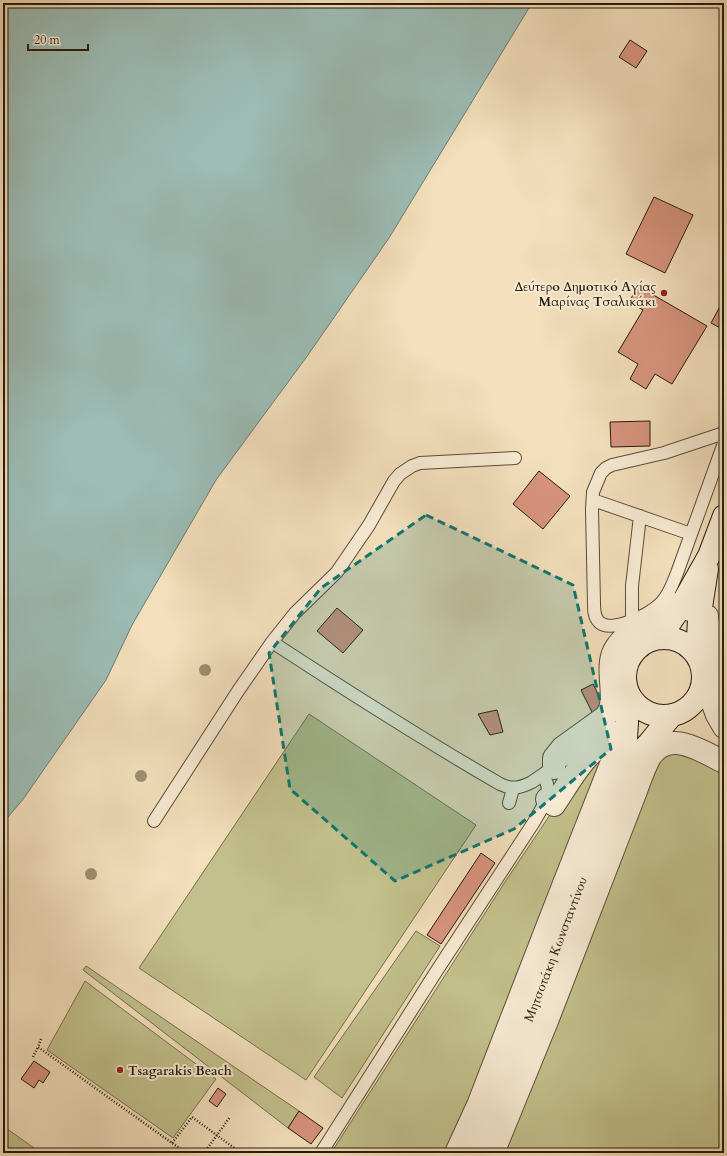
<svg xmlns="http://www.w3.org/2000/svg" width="727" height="1156" viewBox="0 0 727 1156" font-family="Cardo,serif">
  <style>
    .green { fill: #c2c08c; stroke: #746e4c }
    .water { fill: #9cbcb5; stroke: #6d7c71 }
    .building { fill: #d7947d; stroke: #261b0c }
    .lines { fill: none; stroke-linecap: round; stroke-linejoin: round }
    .lane-casing { stroke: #594c38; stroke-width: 14 }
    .street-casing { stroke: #594c38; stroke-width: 24 }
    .secondary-casing { stroke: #261b0c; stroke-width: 24 }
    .path { stroke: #261b0c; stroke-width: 2.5; stroke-dasharray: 1 2; stroke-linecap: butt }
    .lane { stroke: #f7ead3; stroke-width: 12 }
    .street { stroke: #f7ead3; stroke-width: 22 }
    .secondary { stroke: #f7ead3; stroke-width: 22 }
    .tree { fill: #9c8f70 }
    .marked { fill: #0f766e; fill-opacity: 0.2; stroke: #0f766e; stroke-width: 3; stroke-dasharray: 8 5; stroke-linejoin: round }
    .poi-dot { fill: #8f2418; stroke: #f7ead3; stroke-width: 1.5 }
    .labels { text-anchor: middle; stroke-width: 4; stroke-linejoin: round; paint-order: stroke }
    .poi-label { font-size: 13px; font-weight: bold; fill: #261b0c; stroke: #f7ead3; text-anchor: end }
    .street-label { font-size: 13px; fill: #261b0c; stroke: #f7ead3 }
  </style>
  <rect width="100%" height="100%" fill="#f3dfbc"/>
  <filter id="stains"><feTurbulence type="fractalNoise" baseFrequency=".005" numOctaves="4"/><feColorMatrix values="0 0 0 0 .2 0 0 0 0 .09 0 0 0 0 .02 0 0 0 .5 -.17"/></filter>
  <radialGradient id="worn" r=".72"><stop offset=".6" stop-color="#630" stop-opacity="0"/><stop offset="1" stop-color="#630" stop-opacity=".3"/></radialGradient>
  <!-- green -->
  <path class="green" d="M309,714L476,825L306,1080L139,968Z
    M607,745L452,1153H331L503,885L566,791Z
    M663,748L724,765V1153H497Z
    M416,931L440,946L342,1098L314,1077Z
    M86,966L299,1111L288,1128L83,970Z
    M85,981L216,1079L173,1138L47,1050Z
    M3,1126L41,1153H3Z"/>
  <!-- water -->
  <path class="water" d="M3,3H532L389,238L308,355L216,480L132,625L106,680L24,798L3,823Z"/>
  <!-- building -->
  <path class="building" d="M630,40L647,51L636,68L619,57Z
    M654,197L693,215L665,273L626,254Z
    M638,286L707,326L672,384L655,374L646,389L630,379L638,364L618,352L643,310L629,302Z
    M724,299V330L711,323Z
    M650,421V446L611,447L610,422Z
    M539,471L570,496L543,529L513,504Z
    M337,608L363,630L343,653L317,631Z
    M593,684L605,708L593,714L581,690Z
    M497,710L503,732L490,735L478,714Z
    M481,853L495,863L441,944L427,935Z
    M34,1061L50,1072L43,1083L39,1080L34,1088L21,1079Z
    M218,1088L226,1094L217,1107L209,1101Z
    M299,1111L323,1128L311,1144L288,1128Z"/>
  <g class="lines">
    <!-- lane casing -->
    <g class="lane-casing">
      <path id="lane" d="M724,433L664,453L612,465L606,468L601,473L593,492L592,509L594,604C594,610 594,617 599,622C612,634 650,614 661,603C669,595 673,583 677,573L724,443
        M593,500L691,534
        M632,620V586L640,516
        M272,642C347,691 422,739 500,784C512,790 520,788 532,782L600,735L627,723
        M509,803L513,789
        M154,821L238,691L272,642L295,613L337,572L369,525L394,481L400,474L412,466L420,463L515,458
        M321,1153L434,975L534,822C542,807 555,792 543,776"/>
    </g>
    <!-- street casing -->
    <g class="street-casing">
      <path id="street" d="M704,680L717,715L724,727
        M554,768V758L562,748L605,717C620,701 604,672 614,651C629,623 658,628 673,604L707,616L710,638L720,666L724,703
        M456,1153L478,1105L563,886L611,764L615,751L613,745L609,743C588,746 566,788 554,805L547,799
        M493,1153L547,1021L636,791C640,780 644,768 650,757C669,728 701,751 724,762"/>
    </g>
    <!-- secondary casing -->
    <g class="secondary-casing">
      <path id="secondary" d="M625 677a39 39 0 1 1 78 0a39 39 0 1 1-78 0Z
        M648,640L667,627L678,611L709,556L724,516
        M699,658L698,638L699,620L707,569
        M624,769L649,743L672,715
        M472,1153L521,1036L624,769L627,723L626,685"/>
    </g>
    <!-- path -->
    <path class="path" d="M41,1039L38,1047L186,1153
      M33,1057L38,1047
      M172,1143L192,1117L241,1153
      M204,1153L230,1117"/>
    <!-- lane -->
    <use href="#lane" class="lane"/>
    <!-- street -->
    <use href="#street" class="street"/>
    <!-- secondary -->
    <use href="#secondary" class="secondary"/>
  </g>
  <!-- trees -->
  <g class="tree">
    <circle cx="205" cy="670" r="6"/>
    <circle cx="141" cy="776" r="6"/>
    <circle cx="91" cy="874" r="6"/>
  </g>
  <!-- marked area -->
  <path class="marked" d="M426,515L573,585L611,749L514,829L395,881L290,789L269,653L321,588Z"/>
  <!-- markers -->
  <g class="poi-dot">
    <circle cx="664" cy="293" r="4"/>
    <circle cx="120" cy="1070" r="4"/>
  </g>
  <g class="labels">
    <!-- poi labels -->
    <g class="poi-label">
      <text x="656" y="291">Δεύτερο Δημοτικό Αγίας<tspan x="656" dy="15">Μαρίνας Τσαλικάκι</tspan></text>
      <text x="128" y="1075" text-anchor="start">Tsagarakis Beach</text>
    </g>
    <!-- street labels -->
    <g class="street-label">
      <text transform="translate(555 949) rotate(-69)" y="5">Μητσοτάκη Κωνσταντίνου</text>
    </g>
  </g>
  <!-- margin -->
  <rect width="727" height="1156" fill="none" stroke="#f3dfbc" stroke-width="16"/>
  <rect x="4" y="4" width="719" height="1148" fill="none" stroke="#261b0c" stroke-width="2"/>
  <rect x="8" y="8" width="711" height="1140" fill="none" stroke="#261b0c"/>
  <!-- scale -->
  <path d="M28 44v6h60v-6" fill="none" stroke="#261b0c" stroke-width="2"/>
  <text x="34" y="44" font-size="12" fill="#261b0c" stroke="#f7ead3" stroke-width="3" paint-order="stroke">20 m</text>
  <rect width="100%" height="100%" filter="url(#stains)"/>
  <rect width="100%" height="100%" fill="url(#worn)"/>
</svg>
